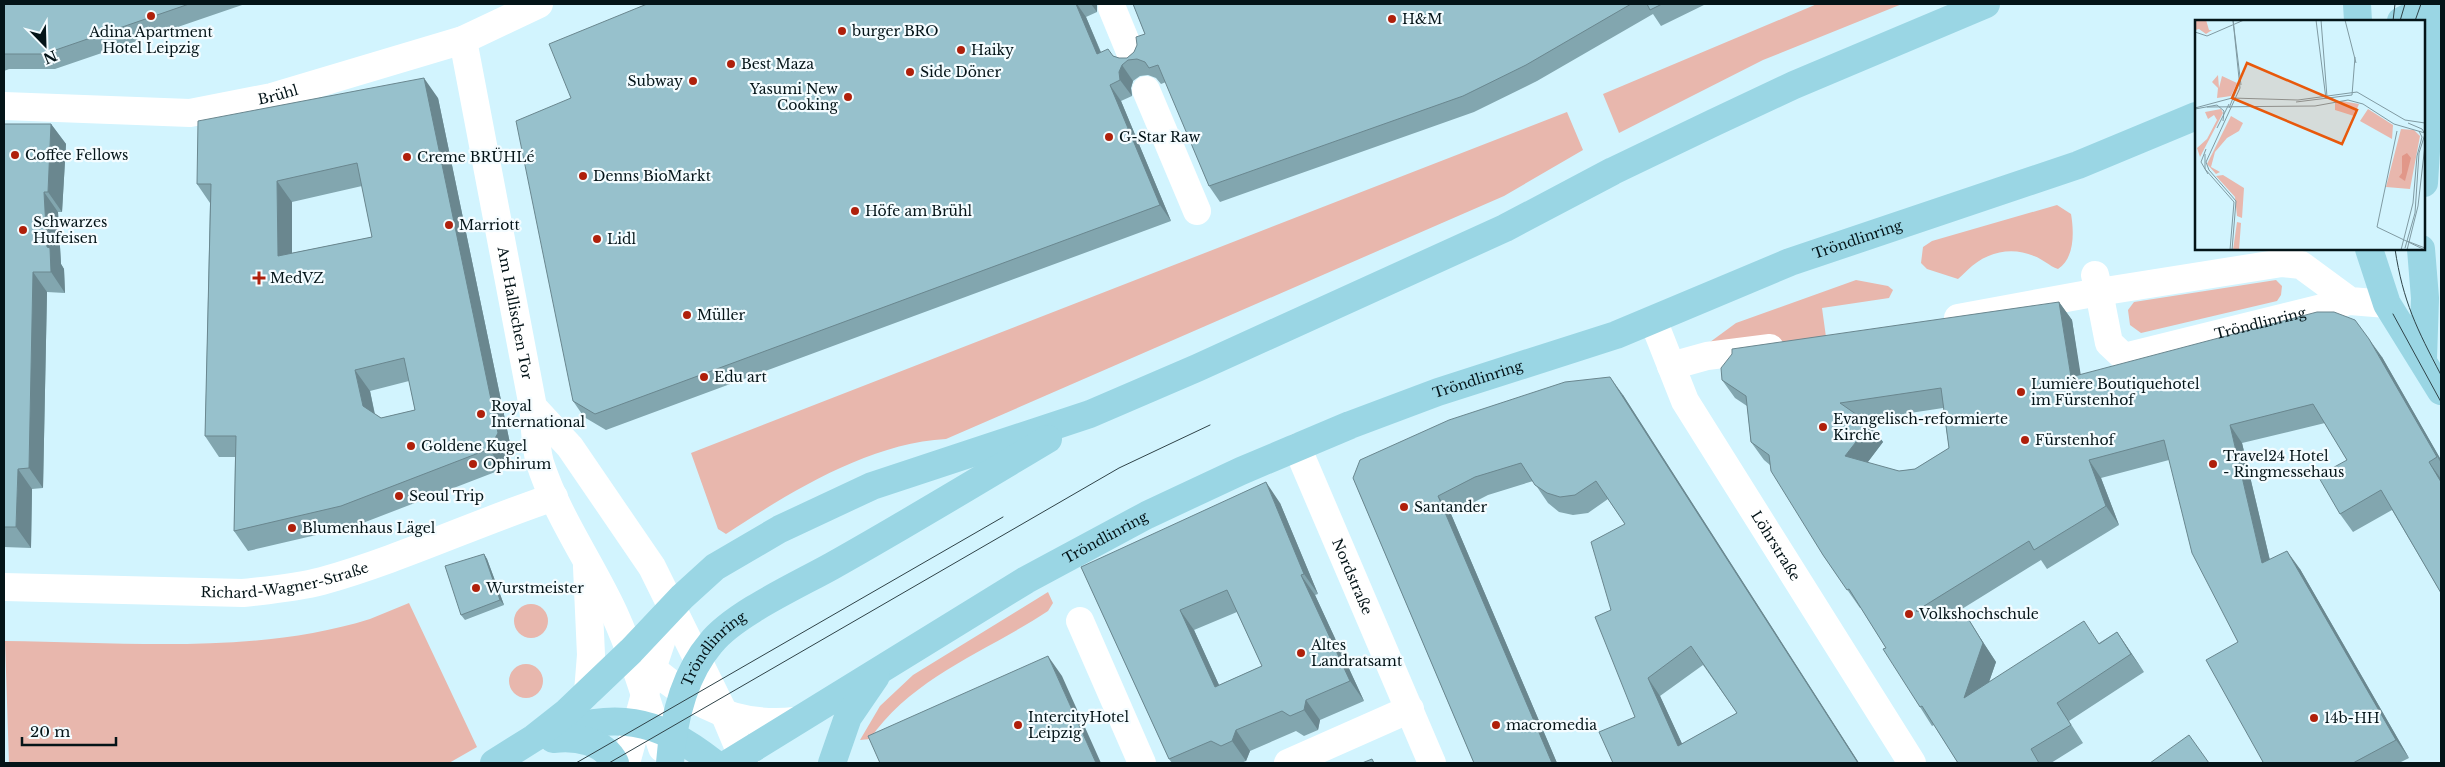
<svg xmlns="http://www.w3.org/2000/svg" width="2445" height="767" viewBox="0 0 2445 767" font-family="'Libre Baskerville',serif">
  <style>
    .green { fill: #e8b7ad }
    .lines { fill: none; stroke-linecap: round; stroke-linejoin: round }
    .minor { stroke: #fff; stroke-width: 28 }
    .major { stroke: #9ad6e4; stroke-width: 28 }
    .tram { stroke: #2f4348; stroke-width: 1 }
    .wall { fill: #82a6af; fill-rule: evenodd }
    .shaded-wall { fill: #6a878f }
    .building { fill: #97c1cc; stroke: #6a878f; fill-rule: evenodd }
    .poi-dot { fill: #af200b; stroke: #f4fcff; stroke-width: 2 }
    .labels { text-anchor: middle; stroke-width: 4.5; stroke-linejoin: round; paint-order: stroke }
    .poi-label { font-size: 14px; fill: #041418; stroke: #f4fcff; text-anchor: start }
    .street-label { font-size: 14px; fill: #041418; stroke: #f4fcff }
    .inset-road { fill: none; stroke: #809aa2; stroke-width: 1 }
    .view { fill: #e8590c; fill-opacity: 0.15; stroke: #e8590c; stroke-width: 2.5 }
    .inset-edge { fill: none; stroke: #041418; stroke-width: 2.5 }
  </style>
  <rect width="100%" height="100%" fill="#d2f4fe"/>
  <!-- green -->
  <path class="green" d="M1817,4H1902L1763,60L1619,133L1603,94Z
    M1567,112L1583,150L1504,196L946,439C869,443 790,492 726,534L718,529L691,453Z
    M2057,205L2071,214C2074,231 2075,258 2058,269C2049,266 2043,259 2034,256C2013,247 1990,251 1972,266C1967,270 1963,275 1958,279L1927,269L1921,263L1923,247L1932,241Z
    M1856,280L1888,286L1893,290L1889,298L1822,308L1826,337L1706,354V345L1736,323Z
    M2276,280L2282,286L2281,295L2277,301L2141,333L2130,325L2128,310L2134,302Z
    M1048,592L1053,603L1048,611C988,651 912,677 870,739L860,740L880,706L913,675Z
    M409,603L477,747L449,763H9L5,641C125,642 255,655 370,619C383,614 396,608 409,603Z
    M514 621a17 17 0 1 1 34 0a17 17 0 1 1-34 0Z
    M509 681a17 17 0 1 1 34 0a17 17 0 1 1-34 0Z"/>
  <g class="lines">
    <!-- minor -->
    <g class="minor">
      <path d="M1112,8L1133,59"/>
      <path id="s1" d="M463,40L533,407C535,426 535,445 540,463C557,516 591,563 614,613C634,657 647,702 662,748"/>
      <path d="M1146,90L1197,211"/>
      <path id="s2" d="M4,106L190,113L272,97L463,40L539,4"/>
      <path id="s3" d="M2350,301L2301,265L2282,263L2099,292L2109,343L2124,357L2350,301L2387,304"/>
      <path d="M1958,318L2099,292L2095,275"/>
      <path id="s4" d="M1653,320L1685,401L1912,763"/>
      <path d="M1671,366L1707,356L1770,348"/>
      <path d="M533,407L570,447L652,567L724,713L745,763"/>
      <path id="s5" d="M1297,447L1432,763"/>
      <path d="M587,567L591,655L588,692"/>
      <path id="s6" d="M4,587L243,593C269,590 296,588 322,581C401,559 476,523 554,497"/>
      <path d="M1080,621L1142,763"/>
      <path d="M631,651C682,694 724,729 795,721"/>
      <path d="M626,763L652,669L673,606"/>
      <path d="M1288,763L1410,709"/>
    </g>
    <!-- major -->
    <g class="major">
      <path d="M2357,4L2358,21"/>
      <path d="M2401,21L2435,4"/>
      <path d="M2424,183L2430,87L2440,4"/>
      <path d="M2369,249L2387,304L2441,391"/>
      <path d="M2421,249L2425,298L2423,360"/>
      <path d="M545,734C617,713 654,716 714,763"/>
      <path d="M553,739C576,736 604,741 615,763"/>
      <path d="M494,763L534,738L567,712L631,651L682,597L715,567L780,529L872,486L1090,414L1197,368L1505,228L1613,171L1713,123L1794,85L1986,4"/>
      <path id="s7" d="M670,763C673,722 683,676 711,643C734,614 798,585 832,566C905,525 976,482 1048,439"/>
      <path id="s8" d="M729,763L1026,580L1147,515L1241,471L1350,425L1438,392L1616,335L1790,262L2078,165L2196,116"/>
      <path d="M832,763L848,717L876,676"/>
    </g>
    <!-- tram -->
    <path class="tram" d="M2393,21L2395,4
      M2400,21L2405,4
      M2415,21L2421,4
      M2395,249C2403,302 2417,329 2441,375
      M2393,314L2441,402
      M576,763L1003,517
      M609,763L1119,468L1210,425"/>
  </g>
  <!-- wall -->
  <path class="wall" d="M4,4H245L55,69H9L4,71Z
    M647,4H1097V12L1086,17L1101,52L1119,58H1127L1134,52L1145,34L1133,4H1706L1661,26L1653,14L1537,81L1474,112L1220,202L1209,186L1166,82L1161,84L1156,78L1148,75L1140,76L1133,81L1131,88L1132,96L1121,101L1171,221L606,430L584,417L573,401L571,98Z
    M438,98L512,453L503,469L355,526L248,551L234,531L235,457H219L205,436L210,203L197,184ZM362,186L372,237L292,253V202ZM409,381L415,410L381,418L375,414L370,391Z
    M4,124H51L66,144L62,212H58L61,264L64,269L65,293L47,292L43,488L32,489L31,548L4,547Z
    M2059,302L2072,320L2080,375L2382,357L2441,460V593L2392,510L2353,532L2340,514L2347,460L2325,423L2242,443L2270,560L2300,569L2409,758L2399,763H2261L2263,762L2238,642L2169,460L2101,478L2119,525L2047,569L2041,560L1949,617L1981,639L1996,662L1989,682L2099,643L2117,632L2144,672L2069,721L2083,743L2051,763H1958L1934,725L1932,726L1920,707L1886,648L1861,608H1860L1823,555L1770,465L1764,460L1751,442L1747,406L1735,398L1722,380ZM1943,408L1949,448L1915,469L1899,471L1867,463L1883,442L1870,424L1864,420Z
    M1623,395L1859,763H1613L1635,717L1611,610L1625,524L1608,499L1588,513L1573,515L1559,512L1548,503L1533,481L1488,495L1451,514L1557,763H1474L1353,478ZM1703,665L1737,713L1682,744L1660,696Z
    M1280,503L1318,594L1315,595L1364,701L1320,720L1318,730L1304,736L1296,731L1250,751L1246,761L1241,763H1229L1225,762L1221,763H1172L1169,759L1081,567ZM1237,612L1262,666L1219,685L1194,630Z
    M484,554L487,559L504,605L465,620L461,615Z"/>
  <!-- shaded-wall -->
  <path class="shaded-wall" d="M1076,4H1077L1086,17L1108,70L1097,54Z
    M1091,4H1097V12Z
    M1122,65L1133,81L1131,88L1132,96L1120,80L1119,72Z
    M424,78L438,98L512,453L503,469L489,449Z
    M1110,85L1121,101L1171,221L1160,205Z
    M51,124L66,144L62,212L48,192Z
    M277,181L292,202V276L278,256Z
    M44,192L58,212L61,264L64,269L65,293L51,272L47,247Z
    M33,272L47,292L43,488L29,468Z
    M2059,302L2072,320L2084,395L2071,377Z
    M2369,339L2382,357L2441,460V463Z
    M355,370L370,391L377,426L363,406Z
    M1610,377L1623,395L1859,763H1858Z
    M1870,424L1883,442L1858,475L1845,456Z
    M2230,425L2242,443L2275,582L2262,563Z
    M2089,460L2101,478L2119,525L2106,506Z
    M2429,462L2441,479V482Z
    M18,469L32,489L31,548L16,527Z
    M1266,482L1280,503L1318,594L1304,574Z
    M1438,496L1451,514L1557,763H1552Z
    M2287,551L2300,569L2409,758L2396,740Z
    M484,554L487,559L504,605L500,600Z
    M1301,575L1315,595L1364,701L1350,681Z
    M1180,610L1194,630L1229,707L1215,687Z
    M1969,620L1981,639L1996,662L1977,716L1964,698Z
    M2117,632L2130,651L2144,672L2131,654Z
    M1048,656L1062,676L1101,763H1096Z
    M1648,678L1660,696L1691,763L1678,746Z
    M1306,700L1320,720L1318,730L1304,710Z
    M1236,730L1250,751L1246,761L1232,741Z"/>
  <!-- building -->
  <path class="building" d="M4,4H189L44,54H4Z
    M647,4H1076L1097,54L1108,49L1113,56L1119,58H1127L1134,52L1137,45L1136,37L1145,34L1133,4H1631L1526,65L1463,96L1209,186L1158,65L1149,68L1145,62L1137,59L1128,60L1122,65L1119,72L1120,80L1110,85L1160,205L595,414L573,401L516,121L571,98L549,44Z
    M1647,4H1662L1650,10Z
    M424,78L498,433L489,449L341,506L234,531L236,436H205L211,184H197L198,121ZM357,163L372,237L278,256L277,181ZM404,358L415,410L381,418L363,406L355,370Z
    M4,124H51L48,192H44L47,247L50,248L51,272H33L29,468L18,469L16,527H4Z
    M2059,302L2071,377L2317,312H2334L2355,320L2369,339L2437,457L2429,462L2441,482V593L2381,490L2340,514L2318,476L2347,460L2313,404L2230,425L2262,563L2287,551L2396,740L2353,763H2261L2263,762L2206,660L2238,642L2192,553L2164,440L2089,460L2106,506L2034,550L2029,541L1916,611L1969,620L1983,643L1964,698L2084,621L2099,644L2117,632L2131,654L2057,703L2071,725L2031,749L2039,763H1958L1922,706L1920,707L1883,649L1886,648L1849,589L1847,590L1823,555L1771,471L1769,455L1751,442L1746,396L1722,380L1721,368L1732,354V349ZM1941,388L1949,448L1915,469L1899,471L1845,456L1870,424L1840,403Z
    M1610,377L1858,763H1613L1599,732L1635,717L1595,617L1611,610L1591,542L1625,524L1596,481L1575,495L1560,497L1547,493L1535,485L1521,463L1475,477L1438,496L1552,763H1474L1353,478L1360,460L1449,420L1565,382ZM1691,646L1737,713L1678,746L1648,678Z
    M1266,482L1304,574L1301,575L1350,681L1306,700L1304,710L1290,716L1282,711L1236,730L1232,741L1221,746L1211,741L1169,759L1081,567ZM1227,590L1262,666L1215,687L1180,610Z
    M484,554L500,600L461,615L445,566Z
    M1048,656L1096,763H880L868,736Z
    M2189,735L2209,763H2150Z
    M1372,759L1374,763H1362Z"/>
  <!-- markers -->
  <g class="poi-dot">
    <circle cx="151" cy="16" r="5"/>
    <circle cx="1392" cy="19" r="5"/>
    <circle cx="842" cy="31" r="5"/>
    <circle cx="961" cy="50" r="5"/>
    <circle cx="731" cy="64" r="5"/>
    <circle cx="910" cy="72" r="5"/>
    <circle cx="693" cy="81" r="5"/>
    <circle cx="848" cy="97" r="5"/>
    <circle cx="1109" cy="137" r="5"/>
    <circle cx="15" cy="155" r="5"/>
    <circle cx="407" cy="157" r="5"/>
    <circle cx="583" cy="176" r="5"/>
    <circle cx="855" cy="211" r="5"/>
    <circle cx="449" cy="225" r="5"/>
    <circle cx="23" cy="230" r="5"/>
    <circle cx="597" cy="239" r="5"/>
    <path d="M256.5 270.5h5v5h5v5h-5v5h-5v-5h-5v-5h5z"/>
    <circle cx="687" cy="315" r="5"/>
    <circle cx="704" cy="377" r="5"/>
    <circle cx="2021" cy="392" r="5"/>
    <circle cx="481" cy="414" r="5"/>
    <circle cx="1823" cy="427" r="5"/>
    <circle cx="2025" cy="440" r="5"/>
    <circle cx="411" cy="446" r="5"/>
    <circle cx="473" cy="464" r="5"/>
    <circle cx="2213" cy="464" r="5"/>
    <circle cx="399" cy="496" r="5"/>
    <circle cx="1404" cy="507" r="5"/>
    <circle cx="292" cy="528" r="5"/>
    <circle cx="476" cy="588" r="5"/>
    <circle cx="1909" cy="614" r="5"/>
    <circle cx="1301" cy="653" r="5"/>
    <circle cx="2314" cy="718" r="5"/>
    <circle cx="1018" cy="725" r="5"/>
    <circle cx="1496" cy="725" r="5"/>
  </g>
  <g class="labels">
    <!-- poi labels -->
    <g class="poi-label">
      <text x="1402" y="24">H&amp;M</text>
      <text x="852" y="36">burger BRO</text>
      <text x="151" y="37" text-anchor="middle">Adina Apartment<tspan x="151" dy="16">Hotel Leipzig</tspan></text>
      <text x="971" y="55">Haiky</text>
      <text x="741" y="69">Best Maza</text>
      <text x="920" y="77">Side Döner</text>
      <text x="683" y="86" text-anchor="end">Subway</text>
      <text x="838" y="94" text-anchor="end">Yasumi New<tspan x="838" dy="16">Cooking</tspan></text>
      <text x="1119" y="142">G-Star Raw</text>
      <text x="25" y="160">Coffee Fellows</text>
      <text x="417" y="162">Creme BRÜHLé</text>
      <text x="593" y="181">Denns BioMarkt</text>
      <text x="865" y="216">Höfe am Brühl</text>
      <text x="33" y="227">Schwarzes<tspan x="33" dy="16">Hufeisen</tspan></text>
      <text x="459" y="230">Marriott</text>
      <text x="607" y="244">Lidl</text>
      <text x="270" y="283">MedVZ</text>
      <text x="697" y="320">Müller</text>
      <text x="714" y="382">Edu art</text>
      <text x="2031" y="389">Lumière Boutiquehotel<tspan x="2031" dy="16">im Fürstenhof</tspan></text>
      <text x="491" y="411">Royal<tspan x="491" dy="16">International</tspan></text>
      <text x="1833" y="424">Evangelisch-reformierte<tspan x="1833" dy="16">Kirche</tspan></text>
      <text x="2035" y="445">Fürstenhof</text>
      <text x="421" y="451">Goldene Kugel</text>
      <text x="2223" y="461">Travel24 Hotel<tspan x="2223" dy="16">- Ringmessehaus</tspan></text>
      <text x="483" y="469">Ophirum</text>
      <text x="409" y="501">Seoul Trip</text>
      <text x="1414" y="512">Santander</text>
      <text x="302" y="533">Blumenhaus Lägel</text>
      <text x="486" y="593">Wurstmeister</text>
      <text x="1919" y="619">Volkshochschule</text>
      <text x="1311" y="650">Altes<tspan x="1311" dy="16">Landratsamt</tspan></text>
      <text x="1028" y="722">IntercityHotel<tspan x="1028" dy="16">Leipzig</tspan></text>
      <text x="2324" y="723">14b-HH</text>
      <text x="1506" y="730">macromedia</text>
    </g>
    <!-- street labels -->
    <g class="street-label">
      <text dy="5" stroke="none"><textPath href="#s2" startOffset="276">Brühl</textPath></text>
      <text dy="5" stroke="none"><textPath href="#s8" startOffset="1249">Tröndlinring</textPath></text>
      <text dy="5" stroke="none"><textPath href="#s1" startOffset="278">Am Hallischen Tor</textPath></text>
      <text dy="5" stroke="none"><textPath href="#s3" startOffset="478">Tröndlinring</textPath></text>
      <text dy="5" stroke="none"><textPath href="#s8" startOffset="844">Tröndlinring</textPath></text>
      <text dy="5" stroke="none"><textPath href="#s8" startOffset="439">Tröndlinring</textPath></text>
      <text dy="5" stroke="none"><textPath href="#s4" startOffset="258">Löhrstraße</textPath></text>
      <text dy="5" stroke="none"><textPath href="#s5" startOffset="141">Nordstraße</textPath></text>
      <text dy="5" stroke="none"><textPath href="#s6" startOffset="282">Richard-Wagner-Straße</textPath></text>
      <text dy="5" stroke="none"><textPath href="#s7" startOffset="126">Tröndlinring</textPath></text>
    </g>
  </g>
  <!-- overview -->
  <g transform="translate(2195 20)">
    <rect width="230" height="230" fill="#d2f4fe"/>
    <path d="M0,0H11L14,10H17L11,14L4,9L0,10ZM23,55L24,68L27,56L42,63L36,76L22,78L23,68L17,62ZM147,81L164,84L159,96L140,90V82ZM26,89L28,93L5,137L2,128L12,119L22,100L19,95L13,99L10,92ZM173,89L198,105L197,119L165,101ZM36,96L48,103L44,111L32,118L20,132L16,147L25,152L21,154L12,144ZM206,109L219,110L225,116L215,169L191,167ZM28,155L49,168L47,198L42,196L40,177L21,156ZM42,202L46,203L44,230H38Z" fill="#e8b7ad"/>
    <path d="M212,133L216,138L210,161L204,157L207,153V136Z" fill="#e19789"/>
    <path class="inset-road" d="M38,0L46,65M121,0L131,79M126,0L132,77M150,0L161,43M0,12L12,16L49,0M101,82L157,75L160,37M12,87L120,86L153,80L168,84L199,104L230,113M0,88L37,78L103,80L162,72L210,100L230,103M34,88L45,61M0,89L22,85L29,91L28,101M22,108L34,84M202,111L182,207L230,230M11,129L6,142L13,154M10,134V149L39,182L35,230M212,221L230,228M210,228L220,193L224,133L230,114L227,109L213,103M37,230L41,181L14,150L11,142L45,68L38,0M206,230L218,183L222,136L227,117L224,111M212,230L223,186L230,125"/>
    <path class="view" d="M52,43L162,90L147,124L37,78Z"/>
    <rect width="230" height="230" class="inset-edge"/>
  </g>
  <!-- border -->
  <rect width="2445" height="767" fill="none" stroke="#041418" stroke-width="10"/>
  <!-- north arrow -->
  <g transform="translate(45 45) rotate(157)" stroke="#f4fcff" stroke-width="4" paint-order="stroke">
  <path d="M0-4L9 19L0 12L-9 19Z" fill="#041418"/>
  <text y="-8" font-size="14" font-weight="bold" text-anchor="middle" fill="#041418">N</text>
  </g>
  <!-- scale -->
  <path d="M22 737v8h94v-8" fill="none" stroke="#041418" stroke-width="2.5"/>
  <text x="30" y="737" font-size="15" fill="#041418" stroke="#f4fcff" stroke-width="4" paint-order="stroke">20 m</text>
</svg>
